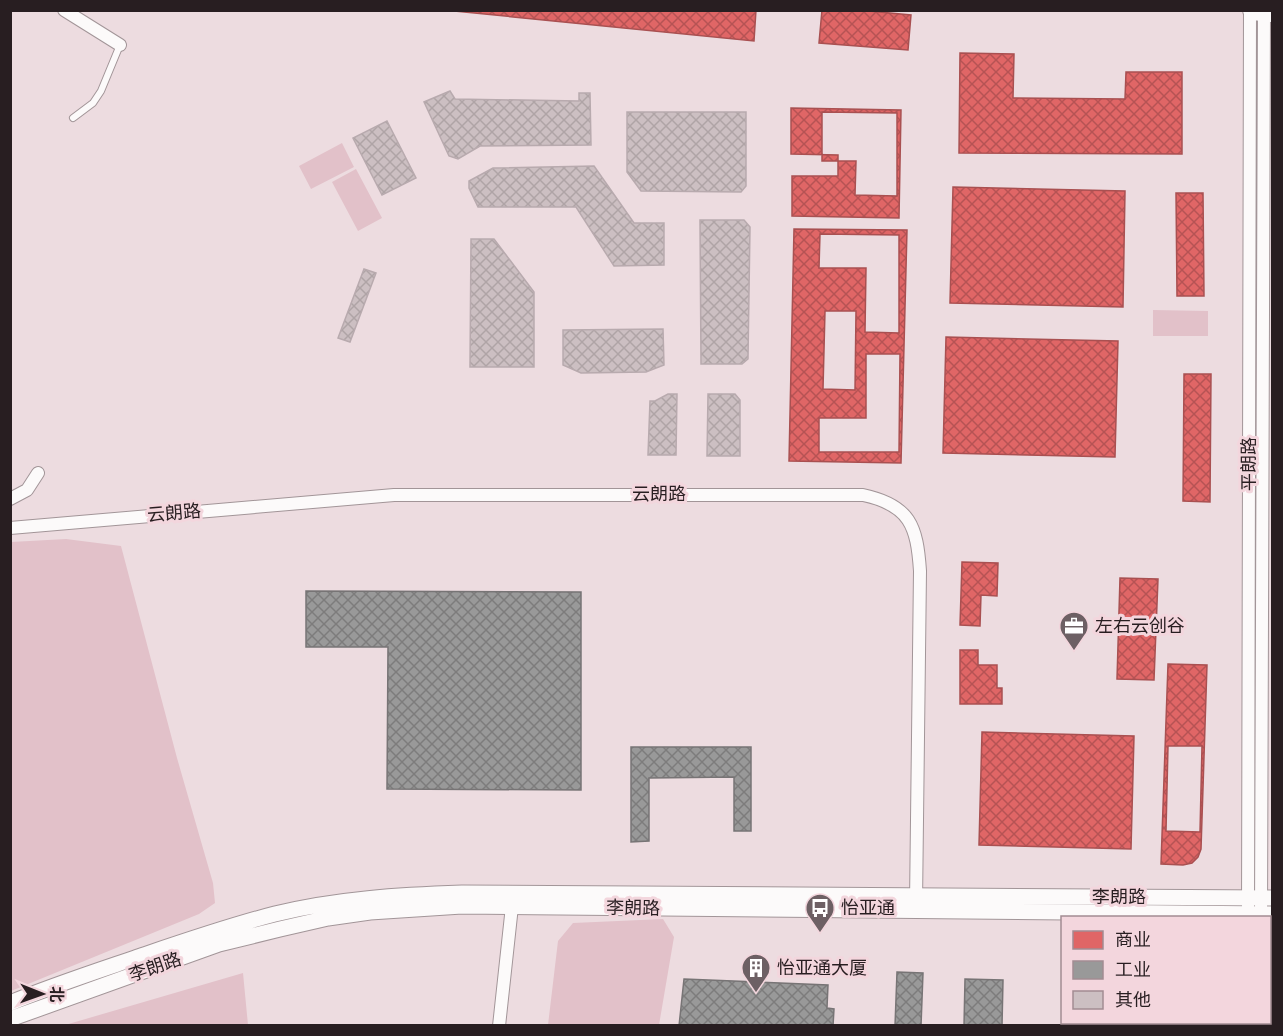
<svg xmlns="http://www.w3.org/2000/svg" width="1283" height="1036" viewBox="0 0 1283 1036" font-family="'Asap Condensed','Noto Sans SC',sans-serif">
  <style>
    .grass { fill: #e2c1c9 }
    .shops { fill: url(#shops-cross-hatch); stroke: #a95051; stroke-width: 1.5; fill-rule: evenodd }
    .industry { fill: url(#industry-cross-hatch); stroke: #777475; stroke-width: 1.5 }
    .building { fill: url(#building-cross-hatch); stroke: #b8aaae; stroke-width: 1.5 }
    .lines { fill: none; stroke-linecap: round; stroke-linejoin: round }
    .service-casing { stroke: #a29598; stroke-width: 8 }
    .minor-casing { stroke: #a29598; stroke-width: 14 }
    .tertiary-casing { stroke: #a29598; stroke-width: 17 }
    .primary-casing { stroke: #a29598; stroke-width: 22 }
    .service { stroke: #fcfafa; stroke-width: 6 }
    .minor { stroke: #fcfafa; stroke-width: 12 }
    .tertiary { stroke: #fcfafa; stroke-width: 15 }
    .primary { stroke: #fcfafa; stroke-width: 20 }
    .labels { text-anchor: middle; stroke-width: 6; stroke-linejoin: round; paint-order: stroke }
    .street-label { font-size: 18px; fill: #281e21; stroke: #f3d6dd }
    .poi-label { font-size: 18px; fill: #281e21; stroke: #f3d6dd; text-anchor: start }
  </style>
  <defs>
    <pattern id="shops-cross-hatch" width="8" height="8" patternUnits="userSpaceOnUse" patternTransform="scale(1.5)"><rect width="8" height="8" fill="#e06666"/><path d="M0 0l8 8M0 8l8-8" fill="none" stroke="#b65354"/></pattern>
    <pattern id="industry-cross-hatch" width="8" height="8" patternUnits="userSpaceOnUse" patternTransform="scale(1.5)"><rect width="8" height="8" fill="#999"/><path d="M0 0l8 8M0 8l8-8" fill="none" stroke="#7d7c7c"/></pattern>
    <pattern id="building-cross-hatch" width="8" height="8" patternUnits="userSpaceOnUse" patternTransform="scale(1.5)"><rect width="8" height="8" fill="#ccbfc2"/><path d="M0 0l8 8M0 8l8-8" fill="none" stroke="#afa4a6"/></pattern>
  </defs>
  <rect width="100%" height="100%" fill="#eddce0"/>
  <!-- grass -->
  <path class="grass" d="M342,143L354,167L311,189L299,166Z
    M356,169L382,218L358,231L332,182Z
    M1153,310L1208,311V336H1153Z
    M66,539L121,546L177,758L213,883L215,903L199,914L11,991V542Z
    M663,919L674,937L659,1025H548L558,941L573,923Z
    M243,973L248,1025H65Z"/>
  <!-- shops -->
  <path class="shops" d="M444,10H756L754,41Z
    M822,10H858L911,15L908,50L819,43Z
    M960,53L1014,54L1013,98L1125,99L1126,72H1182V154L959,153Z
    M791,108L901,110L899,218L792,216V176H838V155L791,154Z
    M822,112L897,113V196L855,195L856,161H822Z
    M953,187L1125,191L1123,307L950,303Z
    M1176,193H1203L1204,296H1177Z
    M794,229L907,230L901,463L789,461ZM825,311H856L855,390L823,389Z
    M820,234L899,235V333L865,332L866,268H819Z
    M946,337L1118,341L1115,457L943,453Z
    M866,354H900L899,452H819V418H866Z
    M1184,374H1211L1210,502L1183,501Z
    M962,562L998,563L997,596L981,595L980,626L960,625Z
    M1120,578L1158,579L1154,680L1117,679Z
    M960,650H978V665H997V688H1002V704H960Z
    M1168,664L1207,665L1201,849L1198,857L1192,863L1183,865L1161,864Z
    M982,732L1134,736L1131,849L979,845Z
    M1168,746H1202L1200,832L1166,831Z"/>
  <!-- industry -->
  <path class="industry" d="M306,591L581,592V790L387,789L388,647H306Z
    M631,747H751V831H734V777L649,778V841L631,842Z
    M897,972L923,973L921,1026H895Z
    M684,979L828,985L827,1008L834,1009L833,1026H679Z
    M965,979L1003,980L1002,1026H964Z"/>
  <!-- building -->
  <path class="building" d="M450,91L455,99L579,101V93H590L591,145L480,146L458,159L449,156L424,102Z
    M627,112H746V186L741,192L641,191L627,172Z
    M387,121L416,178L382,195L353,138Z
    M594,166L634,223H664V265L614,266L576,207H478L469,188V181L493,168Z
    M700,220H744L750,227L748,359L742,364H701Z
    M471,239H494L534,292V367H470Z
    M364,269L376,273L350,342L338,338Z
    M663,329L664,365L646,372L581,373L563,365V330Z
    M668,394H677L676,455H648L650,401H655Z
    M708,394H735L740,400V456H707Z"/>
  <g class="lines">
    <!-- service casing -->
    <g class="service-casing">
      <path id="service" d="M73,118L93,103L101,91L120,45"/>
    </g>
    <!-- minor casing -->
    <g class="minor-casing">
      <path id="minor" d="M64,10L120,45
        M10,499L27,490L38,473
        M10,528L394,495H863C910,505 917,526 920,571L916,903
        M1248,918L1250,10
        M1261,918L1264,10
        M499,1026L513,897
        M1247,1026V1022
        M1260,1026L1261,1022"/>
    </g>
    <!-- tertiary casing -->
    <g class="tertiary-casing">
      <path id="tertiary" d="M10,1003C51,986 94,972 135,958C182,942 228,926 275,914C336,899 400,895 462,893L1272,898
        M10,1019L219,944L280,929L328,918L370,912L462,906L1272,914"/>
    </g>
    <!-- primary casing -->
    <g class="primary-casing">
      <path id="primary" d="M1253,10L1272,12"/>
    </g>
    <!-- service -->
    <use href="#service" class="service"/>
    <!-- minor -->
    <use href="#minor" class="minor"/>
    <!-- tertiary -->
    <use href="#tertiary" class="tertiary"/>
    <!-- primary -->
    <use href="#primary" class="primary"/>
  </g>
  <!-- icons -->
  <defs>
    <g id="office-pin" transform="scale(1.5)"><path d="M0 17L-7.5 6A9.5 9.5 0 1 1 7.5 6Z" fill="#6d6064" stroke="#f3d6dd"/><path d="M-6-3h4V-5.5h4V-3h4V5H-6ZM-1-4.5V-3h2v-1.5ZM-6 0V1H6V0Z" fill="#fff"/></g>
    <g id="bus-pin" transform="scale(1.5)"><path d="M0 17L-7.5 6A9.5 9.5 0 1 1 7.5 6Z" fill="#6d6064" stroke="#f3d6dd"/><path d="M-5-6H5V4H4V6H2V4H-2V6H-4V4H-5ZM-3.5-4V0h7V-4ZM-3.5 1.2v1.5H-2V1.2ZM2 1.2v1.5H3.5V1.2Z" fill="#fff"/></g>
    <g id="building-pin" transform="scale(1.5)"><path d="M0 17L-7.5 6A9.5 9.5 0 1 1 7.5 6Z" fill="#6d6064" stroke="#f3d6dd"/><path d="M-4-6H4V6H1V3H-1V6H-4ZM-2.5-4.3h1.7v1.8h-1.7ZM.8-4.3h1.7v1.8H.8ZM-2.5-1h1.7V.8h-1.7ZM.8-1h1.7V.8H.8Z" fill="#fff"/></g>
  </defs>
  <g fill-rule="evenodd">
    <use href="#office-pin" x="1074" y="626"/>
    <use href="#bus-pin" x="820" y="908"/>
    <use href="#building-pin" x="756" y="968"/>
  </g>
  <g class="labels">
    <!-- street labels -->
    <g class="street-label">
      <text transform="translate(1249 464) rotate(-90)" y="6">平朗路</text>
      <text x="659" y="500">云朗路</text>
      <text transform="translate(174 513) rotate(-5)" y="6">云朗路</text>
      <text x="1119" y="903">李朗路</text>
      <text transform="translate(633 908) rotate(1)" y="6">李朗路</text>
      <text transform="translate(155 967) rotate(-19)" y="6">李朗路</text>
    </g>
    <!-- poi labels -->
    <g class="poi-label">
      <text x="1095" y="632">左右云创谷</text>
      <text x="841" y="914">怡亚通</text>
      <text x="777" y="974">怡亚通大厦</text>
    </g>
  </g>
  <!-- border -->
  <rect width="1283" height="1036" fill="none" stroke="#281e21" stroke-width="24"/>
  <!-- legend -->
  <rect x="1061" y="916" width="210" height="108" fill="#f3d6dd" stroke="#a28c92" stroke-width="1.5"/>
  <rect x="1073" y="931" width="30" height="18" fill="#e06666" stroke="#a28c92" stroke-width="1.5"/>
  <text x="1115" y="946" font-size="18" fill="#281e21">商业</text>
  <rect x="1073" y="961" width="30" height="18" fill="#999999" stroke="#a28c92" stroke-width="1.5"/>
  <text x="1115" y="976" font-size="18" fill="#281e21">工业</text>
  <rect x="1073" y="991" width="30" height="18" fill="#ccbfc2" stroke="#a28c92" stroke-width="1.5"/>
  <text x="1115" y="1006" font-size="18" fill="#281e21">其他</text>
  <!-- north arrow -->
  <g transform="translate(42 994) rotate(91)" stroke="#f3d6dd" stroke-width="4.5" paint-order="stroke">
  <path d="M0-4.5L10 22L0 15L-10 22Z" fill="#281e21"/>
  <text y="-9" font-size="16" font-weight="bold" text-anchor="middle" fill="#281e21">北</text>
  </g>
</svg>
